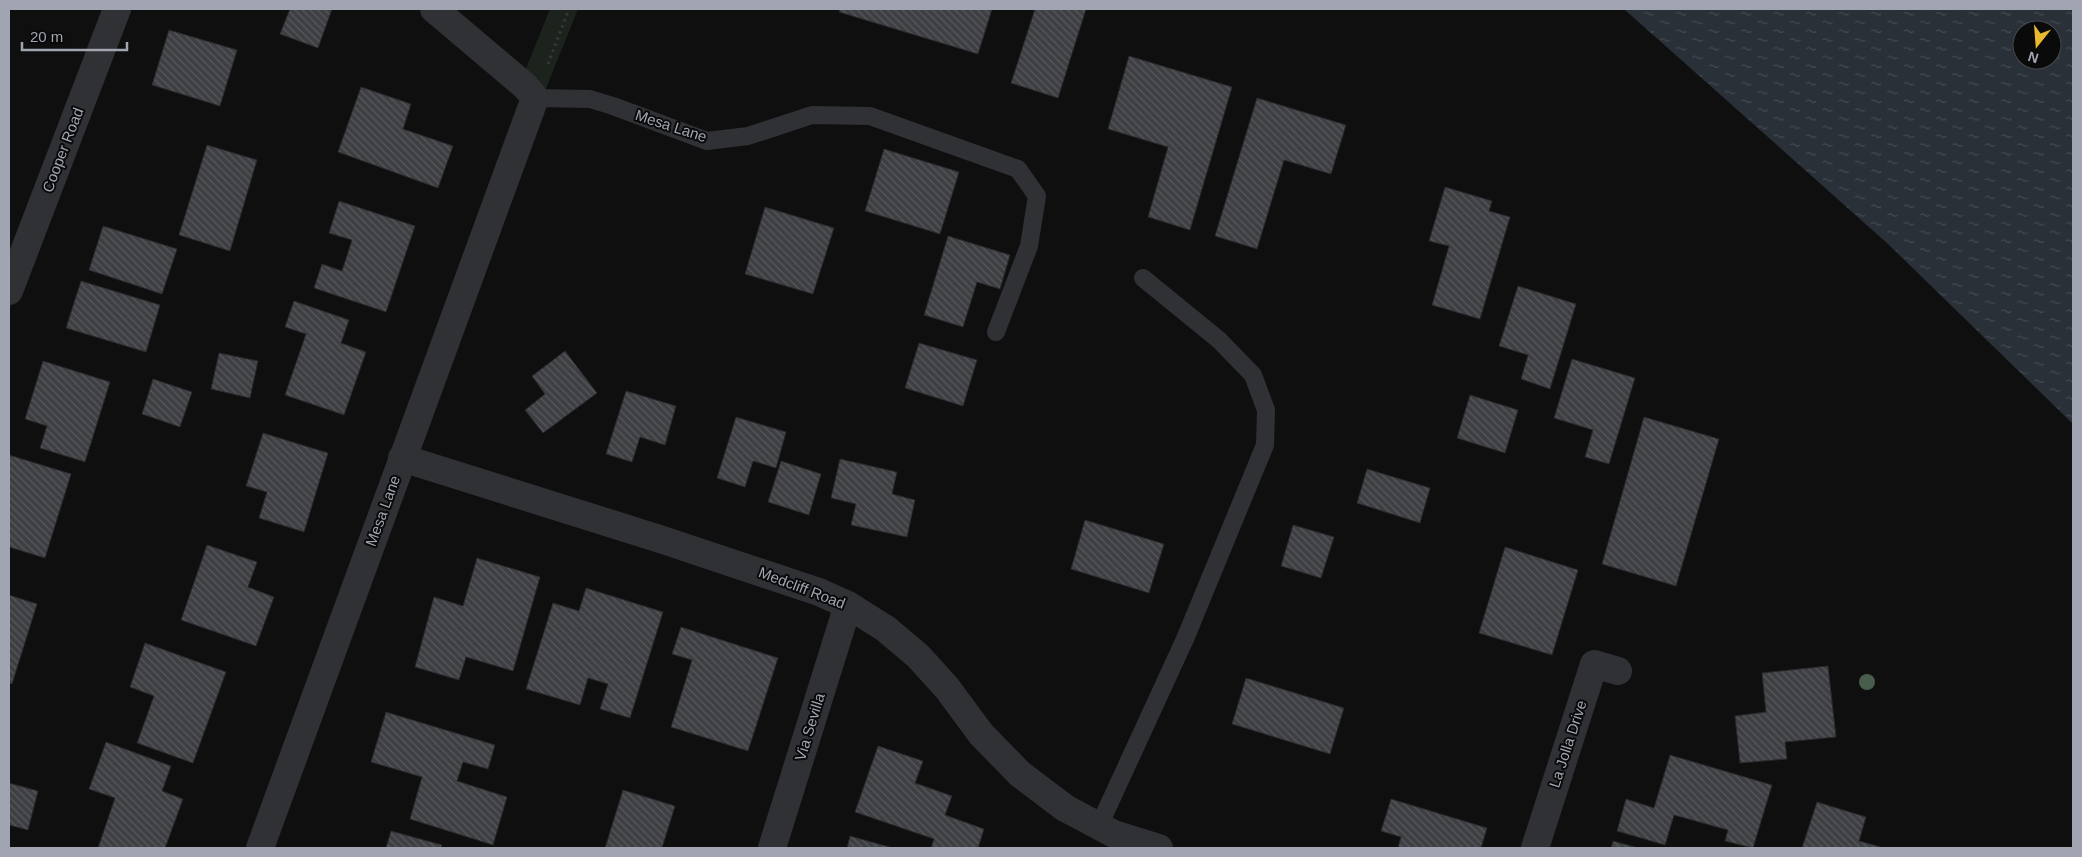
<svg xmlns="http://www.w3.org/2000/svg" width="2082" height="857" viewBox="0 0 2082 857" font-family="Helvetica,sans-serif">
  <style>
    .green { fill: #1c231d }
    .water { fill: url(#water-ripples); fill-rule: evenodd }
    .building { fill: url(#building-back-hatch); stroke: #29292c }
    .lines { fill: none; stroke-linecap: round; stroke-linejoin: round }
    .path { stroke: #36373c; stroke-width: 3; stroke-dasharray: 2.5 4; stroke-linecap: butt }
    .lane { stroke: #303135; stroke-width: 18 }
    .street { stroke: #303135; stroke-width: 28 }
    .tree { fill: #495d4c }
    .labels { text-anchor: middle; stroke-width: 4; stroke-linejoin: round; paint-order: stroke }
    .street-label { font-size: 15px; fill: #a1a4b1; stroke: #0a0a0b }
  </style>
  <defs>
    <pattern id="water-ripples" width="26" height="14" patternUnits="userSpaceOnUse" patternTransform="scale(1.25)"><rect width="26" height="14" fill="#293038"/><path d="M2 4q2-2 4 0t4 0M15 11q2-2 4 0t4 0" fill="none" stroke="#454b52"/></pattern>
    <pattern id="building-back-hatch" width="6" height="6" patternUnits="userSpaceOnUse" patternTransform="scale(1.25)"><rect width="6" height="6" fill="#3e3f43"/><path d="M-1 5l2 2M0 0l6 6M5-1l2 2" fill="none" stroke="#57585c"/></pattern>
  </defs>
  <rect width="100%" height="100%" fill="#0f0f10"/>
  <!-- green -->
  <path class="green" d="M550,9H578L543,96L525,71Z"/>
  <!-- water -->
  <path class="water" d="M1624,9H2073V424L1888,244ZM2022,30H2052V60H2022Z"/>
  <!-- building -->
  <path class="building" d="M290,9H332L318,48L280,34Z
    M840,9H992L978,54L839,12Z
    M1035,9H1086L1058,98L1011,83Z
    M169,30L237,50L220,106L152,85Z
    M1129,56L1232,87L1190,230L1148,217L1168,147L1108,129Z
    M361,87L411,104L403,129L453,146L438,188L338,152Z
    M1257,98L1346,125L1331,174L1284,160L1257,249L1215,236Z
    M207,145L257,160L230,251L179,235Z
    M884,149L959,172L940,234L865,211Z
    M1445,187L1492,201L1489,211L1510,217L1480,319L1432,305L1449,246L1429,241Z
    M339,201L415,226L386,312L314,288L322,264L342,271L352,240L329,233Z
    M765,207L834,228L813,294L745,274Z
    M103,226L177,249L162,294L89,270Z
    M948,236L1010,255L1000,289L977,282L963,327L924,315Z
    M81,281L160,305L146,352L66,328Z
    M1518,286L1576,304L1550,389L1521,379L1528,355L1499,346Z
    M294,301L349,320L341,343L366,352L344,415L285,395L306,334L285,327Z
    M919,343L977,360L963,406L905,388Z
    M565,351L597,393L543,433L525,410L545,394L532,376Z
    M219,353L258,361L250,398L211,389Z
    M1572,359L1635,378L1609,464L1585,457L1593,430L1554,418Z
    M43,361L110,382L85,462L40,448L47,426L25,419Z
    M153,379L192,392L180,427L142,414Z
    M626,391L676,406L665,445L640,437L632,462L606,454Z
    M1470,395L1518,410L1505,453L1457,438Z
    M736,417L786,432L776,468L753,461L745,487L717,478Z
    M1644,417L1719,439L1676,586L1602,564Z
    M263,433L328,453L304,532L259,518L267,492L246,486Z
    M9,455L71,474L45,558L9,547Z
    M840,459L897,472L892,494L915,500L907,537L851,525L856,504L831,498Z
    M781,461L821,474L809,515L768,502Z
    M1367,469L1430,488L1420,523L1357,503Z
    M1085,520L1164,544L1149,593L1071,569Z
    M1293,525L1334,537L1321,578L1281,566Z
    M207,545L257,562L248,587L274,597L256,646L181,620Z
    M1505,547L1578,570L1552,655L1479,633Z
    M477,558L540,577L513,671L466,657L459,680L415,667L434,597L463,606Z
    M586,588L663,612L630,718L600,709L608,684L588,678L580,705L526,689L553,603L579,611Z
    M9,595L37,604L12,684L9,683Z
    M681,627L778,658L748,751L671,727L692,660L672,654Z
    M145,643L226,672L193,763L137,743L154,696L130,687Z
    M1828,666L1836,737L1785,742L1787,759L1740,763L1735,716L1766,712L1762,673Z
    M1246,678L1344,708L1330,754L1232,724Z
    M386,712L495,745L488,769L463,762L457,781L507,797L493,845L410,819L422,777L371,762Z
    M106,742L171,766L162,791L183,799L165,848H98L115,798L89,789Z
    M878,746L923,761L915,783L952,796L945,815L984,829L978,848H931L934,839L855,812Z
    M1670,755L1772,785L1753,848L1725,841L1728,830L1674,815L1665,845L1617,831L1626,799L1654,808Z
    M9,783L38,791L28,830L9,825Z
    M623,790L675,806L662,848H605Z
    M1391,799L1487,828L1481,848H1398L1401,837L1381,831Z
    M1817,802L1866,817L1859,841L1884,848H1802Z
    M391,831L442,845L441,848H386Z
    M850,836L893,848H847Z
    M1613,841L1638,848H1611Z"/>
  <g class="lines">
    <!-- path -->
    <path class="path" d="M548,64L569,9"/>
    <!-- lane -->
    <path class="lane" d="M535,98L590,99L613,106L707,141L748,136L812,115L870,116L1018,169L1037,196L1029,246L996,332
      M1099,826L1185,639L1265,445L1266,410L1253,375L1219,340L1143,278"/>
    <!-- street -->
    <path class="street" d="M9,291L117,9
      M402,458L663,540L819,592L848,605L886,629L918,656L947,688L981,734L1020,774L1065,808L1114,834L1159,848
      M260,848L535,98L525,86L434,9
      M772,848L848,605
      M1535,848L1594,664L1618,671"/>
  </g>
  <!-- trees -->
  <circle class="tree" cx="1867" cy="682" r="8"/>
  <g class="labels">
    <!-- street labels -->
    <g class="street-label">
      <text transform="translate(671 126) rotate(18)" y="5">Mesa Lane</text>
      <text transform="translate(63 150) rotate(-69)" y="5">Cooper Road</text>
      <text transform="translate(383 511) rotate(-70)" y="5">Mesa Lane</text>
      <text transform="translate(802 588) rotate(21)" y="5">Medcliff Road</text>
      <text transform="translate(810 727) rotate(-73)" y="5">Via Sevilla</text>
      <text transform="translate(1568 744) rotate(-72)" y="5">La Jolla Drive</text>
    </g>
  </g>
  <!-- border -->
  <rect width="2082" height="857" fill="none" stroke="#a1a4b1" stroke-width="20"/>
  <!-- north arrow -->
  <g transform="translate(2037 45) rotate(197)"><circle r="24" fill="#0a0a0b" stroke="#46484d"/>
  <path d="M0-4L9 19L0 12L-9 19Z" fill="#ebb92d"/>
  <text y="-8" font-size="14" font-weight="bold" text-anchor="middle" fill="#a1a4b1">N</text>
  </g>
  <!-- scale -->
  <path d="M22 42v8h105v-8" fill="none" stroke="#a1a4b1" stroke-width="2.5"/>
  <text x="30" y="42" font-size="15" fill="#a1a4b1" stroke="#0a0a0b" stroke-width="4" paint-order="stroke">20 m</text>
</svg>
